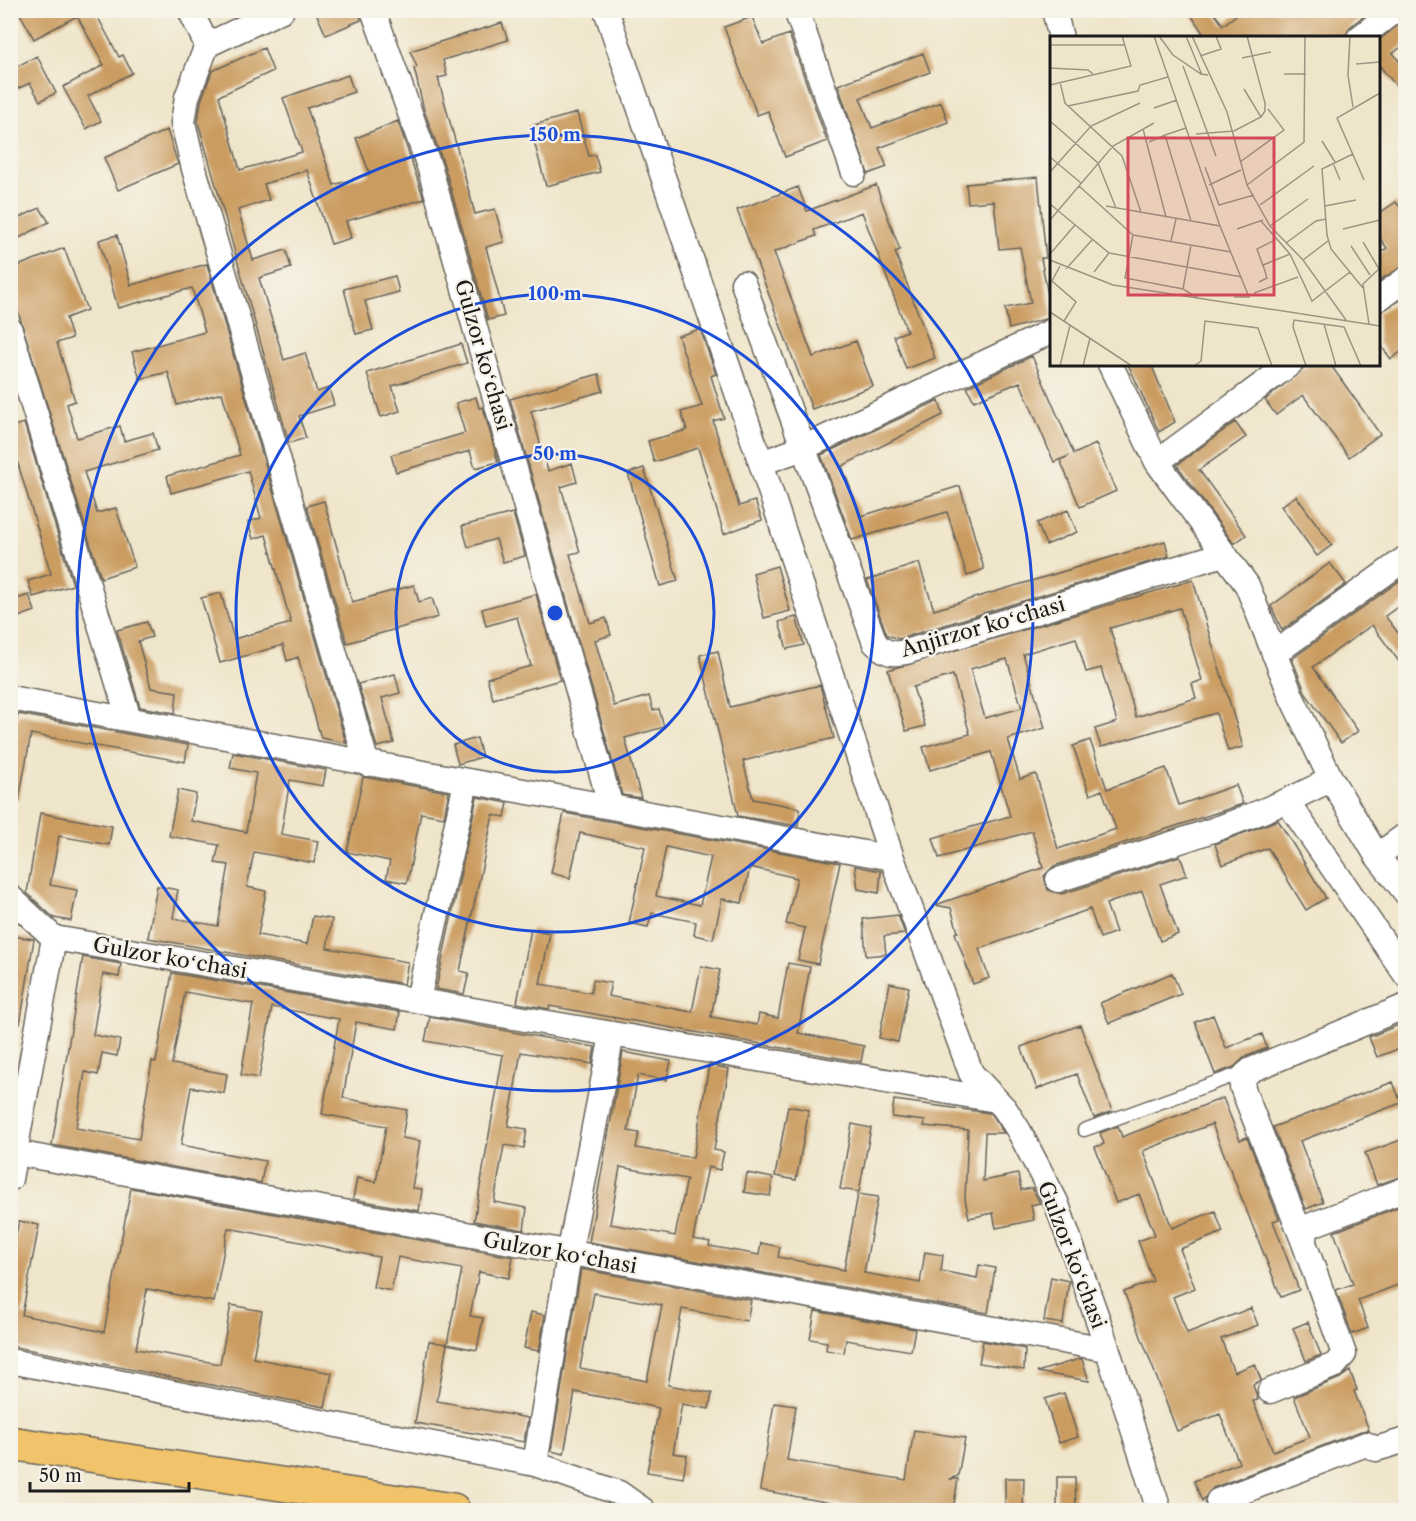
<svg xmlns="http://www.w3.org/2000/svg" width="1416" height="1521" viewBox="0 0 1416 1521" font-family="'Libre Caslon Text',serif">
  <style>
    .building { fill: #ca9c60; fill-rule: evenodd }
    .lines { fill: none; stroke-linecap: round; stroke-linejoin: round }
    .lane-casing { stroke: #666259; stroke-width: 15 }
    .street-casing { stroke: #666259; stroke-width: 27 }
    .primary-casing { stroke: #666259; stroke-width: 36 }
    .lane { stroke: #fff; stroke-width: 12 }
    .street { stroke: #fff; stroke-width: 24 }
    .primary { stroke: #f1c36a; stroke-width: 33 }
    .ring { fill: none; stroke: #1d4ed8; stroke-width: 3 }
    .labels { text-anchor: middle; stroke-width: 4.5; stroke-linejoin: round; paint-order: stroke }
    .street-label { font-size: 21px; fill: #1c1c1c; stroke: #f7f3e8 }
    .inset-road { fill: none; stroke: #9b9584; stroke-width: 1.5 }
    .view { fill: #d1495b; fill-opacity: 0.15; stroke: #d1495b; stroke-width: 3 }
    .inset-edge { fill: none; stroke: #1c1c1c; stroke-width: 3 }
    .centre { fill: #1d4ed8; stroke: #f7f3e8; stroke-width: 3 }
    .ring-label { font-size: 18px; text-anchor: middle; font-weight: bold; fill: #1d4ed8; stroke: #f7f3e8; stroke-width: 4.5; stroke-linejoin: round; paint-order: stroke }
  </style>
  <rect width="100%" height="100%" fill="#f7f3e8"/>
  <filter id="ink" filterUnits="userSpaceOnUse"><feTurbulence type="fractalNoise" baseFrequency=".0167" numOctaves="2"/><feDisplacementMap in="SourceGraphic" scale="12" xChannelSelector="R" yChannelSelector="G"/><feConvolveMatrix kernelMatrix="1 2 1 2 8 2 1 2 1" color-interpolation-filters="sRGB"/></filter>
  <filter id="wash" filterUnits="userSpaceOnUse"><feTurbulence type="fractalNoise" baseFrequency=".008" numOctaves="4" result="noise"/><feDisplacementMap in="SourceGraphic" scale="24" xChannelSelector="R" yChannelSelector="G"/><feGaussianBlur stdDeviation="1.35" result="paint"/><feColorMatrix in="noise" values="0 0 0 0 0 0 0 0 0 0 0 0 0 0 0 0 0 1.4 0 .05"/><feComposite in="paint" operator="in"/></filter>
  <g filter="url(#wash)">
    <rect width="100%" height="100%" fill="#efe5ca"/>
    <g id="blocks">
      <!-- building -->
      <path class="building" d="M18,10H94L119,57L123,55L132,73L88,96L101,121L86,129L63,87L104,65L77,16L34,39Z
        M328,10H359L361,20L326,35L317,15Z
        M1188,10H1212L1223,25L1243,10H1371L1350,27L1345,38H1206Z
        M752,17L763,44L789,34L827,141L785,157L768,111L757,115L724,27Z
        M1406,19V44L1393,53L1406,70V98L1378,64V41Z
        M502,23L508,40L443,60L447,76L438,78L475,214L495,209L504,242L486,247L504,316L488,320L444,165L424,110L414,68L417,67L410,51Z
        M264,48L273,71L219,96L240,170L302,152L283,98L348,75L354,92L307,108L334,185L370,174L356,138L398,121L424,199L346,221L351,238L331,244L307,170L264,184L269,200L238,210L253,260L286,250L291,268L259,278L284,360L305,353L317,392L329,388L334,405L299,416L306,438L289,443L198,122L201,101L212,71Z
        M923,53L930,72L860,98L872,128L941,102L948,122L879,148L887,167L868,174L838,85Z
        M37,56L56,93L40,101L30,83L17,89L10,77V70Z
        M577,113L589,156L595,155L600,172L546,186L530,126Z
        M167,130L178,164L118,190L104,158Z
        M1038,177L1046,258H1041L1052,317L1009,329L1005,308L1031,303L1020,247L999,249L994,201L968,203L966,184Z
        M876,185L900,250L895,252L935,358L906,369L894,336L907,331L862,212L814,230L816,236L774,252L813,357L856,341L873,386L812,409L737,210L798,187L807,211Z
        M1396,202L1406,215V265L1378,281V254L1387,248L1378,236V214Z
        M40,208L49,222L10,243V222Z
        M117,235L131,285L207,264L346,743L321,738L298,657L287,661L283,645L220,663L201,598L221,593L234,639L291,623L266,535L253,539L248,522L261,518L248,471L171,493L167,476L240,455L222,393L177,405L168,372L140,379L132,352L205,332L192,288L118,308L99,240Z
        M64,248L87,310L66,318L72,338L57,343L75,401L67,404L77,438L120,426L124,441L153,433L158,450L84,472L97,513L116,508L135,567L101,578L10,286V269Z
        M395,276L399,292L365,301L373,330L356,334L344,289Z
        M1406,297V348L1391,359L1378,342V313Z
        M700,329L716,374L711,376L724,418L713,421L739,506L755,501L762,520L724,534L698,448L654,462L648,441L687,430L681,412L702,406L678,336Z
        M461,344L467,363L392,386L400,411L381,417L367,373Z
        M1032,356L1074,454L1096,444L1116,491L1080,507L1060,460L1069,456L1054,462L1020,382L974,401L967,387Z
        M1128,364H1151L1175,422L1159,432Z
        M1309,364H1330L1380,434L1349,457L1303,395L1276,415L1265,400Z
        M599,374L603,391L531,411L548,471L572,463L577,482L561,487L580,552L570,554L590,623L606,618L611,635L595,640L614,706L649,696L653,710L659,709L664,727L625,738L641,798L622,795L510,399Z
        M476,397L479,408L483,407L498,462L475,468L470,451L396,472L391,455L465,433L456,403Z
        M939,400L943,415L842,466L861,516L960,486L984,569L967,576L947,512L852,540L821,455Z
        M1235,422L1246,437L1199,470L1246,535L1234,544L1177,465Z
        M24,423L73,585L33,597L28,581L51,574L16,457L10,458V427Z
        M644,468L678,581L660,586L628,473Z
        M1296,496L1332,545L1317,556L1281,506Z
        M324,501L352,602L414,585L419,602L432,598L438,617L347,643L307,506Z
        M1068,510L1077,532L1046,545L1037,523Z
        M513,513L525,556L503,562L496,539L468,547L462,526Z
        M1165,541L1169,556L899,639L887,635L867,580L919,563L934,610Z
        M1330,563L1346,584L1282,630L1271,606Z
        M777,566L790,611L764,618L753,573Z
        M1406,576V601L1385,616L1406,643V671L1372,625L1313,667L1358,731L1341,743L1306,694L1292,659Z
        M1193,580L1243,747L1228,751L1216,713L1101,747L1095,729L1117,722L1101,668L1086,672L1076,638L1023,654L1045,728L1008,739L1020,779L1036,774L1058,849L1116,829L1102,790L1090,795L1073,746L1090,740L1107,789L1166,768L1179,805L1236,785L1243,804L1054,866L1044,876L1048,890L1062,894L1180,856L1187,875L1160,884L1178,934L1160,941L1142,891L1106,904L1116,932L1100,938L1090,909L979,949L989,978L973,984L955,933L958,932L951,908L935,905L1043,868L1032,831L939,858L933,838L1010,816L991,752L930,770L923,747L970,734L953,675L913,687L925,726L906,731L888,670ZM1180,608L1202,680L1192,684L1196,698L1136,717L1110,628ZM1007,659L1022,708L985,718L970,669Z
        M536,594L560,680L493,699L487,678L531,666L517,617L486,626L482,609Z
        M29,595L35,611L10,620V601Z
        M796,617L804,645L787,649L779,622Z
        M147,622L152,637L138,641L151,688L177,692L175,713L140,707L117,630Z
        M718,651L730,707L820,685L834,738L743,761L753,799L800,808L798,826L738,816L700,655Z
        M395,674L400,693L382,698L394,743L377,747L358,684Z
        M18,714L188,745L185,762L31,734L19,800L10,799V753Z
        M477,738L482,757L458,764L453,745Z
        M233,753L326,770L323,786L290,780L281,834L318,841L314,863L254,852L247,887L266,891L258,935L307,944L313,916L332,919L327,948L408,962L404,984L148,938L157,886L178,890L173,918L218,926L229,865L215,863L219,845L169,836L178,790L196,794L191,821L246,832L256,773L230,768Z
        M363,777L449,792L444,817L421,813L407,883L386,879L390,861L347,852Z
        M477,797L508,803L505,817L493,815L460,971L469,973L464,994L436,989Z
        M40,813L112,826L109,845L59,836L50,885L77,890L71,921L54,918L27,893Z
        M564,813L840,863L818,964L798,960L805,928L786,924L797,878L750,867L742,903L722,899L713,939L694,935L696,922L652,913L648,927L629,923L645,847L580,833L570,878L551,873ZM666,847L711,857L700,905L656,896Z
        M1278,820L1326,898L1306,910L1268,848L1222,865L1215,844Z
        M855,866L881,871L879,893L858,889Z
        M898,915L905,934L884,936L886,954L866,956L863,919Z
        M531,929L550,933L540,984L591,993L593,980L611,983L608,996L692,1012L701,966L720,970L711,1017L757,1025L759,1014L778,1018L788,963L810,967L798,1033L864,1046L861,1062L550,1006L549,1009L517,1003Z
        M12,936L34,939L20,1024L10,1023Z
        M83,957L121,964L119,977L103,974L93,1035L120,1040L117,1056L102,1053L98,1075L85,1072L76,1128L139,1139L152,1061L156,1062L172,973L400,1012L397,1029L356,1022L343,1098L407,1110L402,1138L420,1141L412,1188L422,1189L419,1211L353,1199L357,1178L376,1182L386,1126L322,1114L339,1019L272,1007L259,1078L241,1075L253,1004L185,992L172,1064L227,1074L224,1093L191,1087L181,1145L265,1161L261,1183L52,1145Z
        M1172,973L1181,994L1109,1023L1100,1003Z
        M890,983L909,987L898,1042L879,1038Z
        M1213,1015L1226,1048L1262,1034L1267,1048L1245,1057L1234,1067L1215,1074L1195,1022Z
        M430,1017L595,1047L592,1064L521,1052L508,1126L527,1129L524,1148L504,1145L494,1202L527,1208L524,1230L474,1221L503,1055L425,1041Z
        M1406,1022V1046L1377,1057L1369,1037Z
        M1080,1025L1112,1111L1094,1118L1077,1074L1037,1089L1021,1047Z
        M623,1052L671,1061L667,1080L638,1075L628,1131L639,1133L636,1148L693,1158L709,1065L729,1069L714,1150L724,1152L720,1170L708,1167L693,1239L710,1242L709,1246L759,1255L761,1243L780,1247L778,1257L844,1270L858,1194L878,1197L864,1273L920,1283L925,1252L943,1255L941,1271L977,1278L979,1265L995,1268L988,1313L589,1242ZM620,1167L687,1179L675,1236L610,1224Z
        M1393,1082L1401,1103L1300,1141L1323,1202L1306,1209L1273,1127Z
        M1223,1098L1240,1140L1247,1137L1279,1219L1273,1221L1299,1290L1281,1297L1212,1124L1186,1134L1143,1151L1172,1228L1215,1211L1223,1232L1180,1249L1195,1288L1173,1297L1187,1333L1251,1308L1258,1325L1221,1339L1234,1372L1255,1364L1261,1380L1253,1385L1258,1400L1253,1401L1273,1451L1310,1437L1294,1397L1340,1378L1350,1371L1357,1390L1354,1391L1369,1430L1361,1431L1213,1488L1202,1501L1194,1481L1239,1463L1220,1414L1177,1431L1124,1292L1153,1281L1138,1241L1155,1235L1139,1194L1116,1203L1095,1147L1104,1144L1100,1133L1118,1126L1122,1137Z
        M894,1100L990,1113L1004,1133H985L983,1181L1018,1174L1021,1190L1032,1188L1040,1203L1031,1205L1034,1220L996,1228L993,1213L969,1218L965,1199L968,1130L924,1126L925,1121L892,1117Z
        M788,1106L809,1110L796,1180L775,1176Z
        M852,1124L871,1128L859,1192L840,1189Z
        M1406,1138V1175L1377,1185L1365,1153Z
        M747,1173L773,1178L770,1196L744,1192Z
        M131,1188L513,1257L509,1278L479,1272L470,1316L483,1318L477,1350L447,1344L462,1269L398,1257L391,1291L373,1287L379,1257L228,1228L214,1302L147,1289L136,1349L220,1364L231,1305L262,1311L253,1358L332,1373L325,1407L10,1346V1263L19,1221L39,1225L22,1315L104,1332Z
        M1406,1204V1282L1358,1300L1368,1328L1352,1334L1336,1290L1353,1284L1334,1232Z
        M581,1269L751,1300L747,1321L682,1309L668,1385L712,1393L709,1409L682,1404L673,1453L687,1455L683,1478L647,1472L659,1408L575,1392L564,1454L551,1451ZM594,1293L662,1305L647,1381L580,1368Z
        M1051,1277L1069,1281L1063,1324L1044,1321Z
        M815,1311L915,1329L911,1351L846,1340L844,1353L826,1350L827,1342L810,1339Z
        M531,1312L545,1315L539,1351L524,1348Z
        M1308,1322L1321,1355L1306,1361L1293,1328Z
        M429,1341L447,1344L437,1401L528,1418L524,1442L415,1423Z
        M983,1341L1025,1349L1024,1370L979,1363Z
        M1079,1359H1082L1089,1381L1037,1372Z
        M1064,1393L1078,1437L1059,1443L1045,1399Z
        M774,1403L796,1406L787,1460L906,1480L914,1430L965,1438L958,1476L949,1479H958L953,1510H869L760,1490Z
        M1057,1477H1075L1076,1510H1057Z
        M1005,1478H1024L1023,1510H1005Z"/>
    </g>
  </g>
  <g filter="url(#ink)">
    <use href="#blocks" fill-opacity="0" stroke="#666259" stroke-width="1.5"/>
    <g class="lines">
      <!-- lane casing -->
      <g class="lane-casing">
        <path id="lane" d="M1084,1130L1247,1071"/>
      </g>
      <!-- street casing -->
      <g class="street-casing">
        <path id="street" d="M190,10L207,45L187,97L183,123L194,169L367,764
          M373,10L430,169L611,807
          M606,10L761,463L892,858
          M796,10L854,173
          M1054,10L1061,38
          M1359,38L1395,10
          M207,45L282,10
          M743,283L875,643C885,653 892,655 906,652L1223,554
          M1378,299L1406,279
          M10,330L129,719
          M1110,364L1157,462L1247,585L1292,698L1331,779L1377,856L1406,893
          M1157,462L1290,364
          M761,463L803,448L1052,331
          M1274,654L1406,558
          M10,698L892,858L971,1073L1005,1109L1019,1131L1056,1202L1100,1326L1159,1510
          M1287,801L1406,975
          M1377,856L1406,835
          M1058,880C1149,850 1246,825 1331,779
          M10,897L54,938
          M54,938L996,1100
          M418,1000L466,782
          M10,1152L1106,1349
          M10,1179L54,938
          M1303,1240L1242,1087L1245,1075L1251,1070L1406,1006
          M10,1361L535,1464L619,1493L643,1510
          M1270,1391L1335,1365L1344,1354L1303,1240L1309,1226L1406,1189
          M535,1464L569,1255L612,1035
          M1218,1501L1366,1444L1376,1449L1406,1440"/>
      </g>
      <!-- primary casing -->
      <g class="primary-casing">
        <path id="primary" d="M10,1443L453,1510"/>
      </g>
      <!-- lane -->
      <use href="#lane" class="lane"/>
      <!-- street -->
      <use href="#street" class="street"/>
      <!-- primary -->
      <use href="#primary" class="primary"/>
    </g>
  </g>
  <!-- distance rings -->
  <g class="ring">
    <circle cx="555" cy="613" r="159"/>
    <circle cx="555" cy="613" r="319"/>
    <circle cx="555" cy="613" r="478"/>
  </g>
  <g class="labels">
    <!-- street labels -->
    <g class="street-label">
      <text transform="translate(483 355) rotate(74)" y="7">Gulzor koʻchasi</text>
      <text transform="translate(983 627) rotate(-16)" y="7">Anjirzor koʻchasi</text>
      <text transform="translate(170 958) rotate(10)" y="7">Gulzor koʻchasi</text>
      <text transform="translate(560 1253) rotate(10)" y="7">Gulzor koʻchasi</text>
      <text transform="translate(1072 1255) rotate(69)" y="7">Gulzor koʻchasi</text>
    </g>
  </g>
  <!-- overview -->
  <g transform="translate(1050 36)">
    <rect width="330" height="330" fill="#efe5ca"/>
    <path class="inset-road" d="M104,0L136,92L115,99M109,0L123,19L151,38L158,39M136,0L152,39M142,0L177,76L197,149L220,190L253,224L296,284M197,0L215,67V75L211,81M300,0L298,39L303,71M0,9H75M150,20L171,13L166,0M192,22L221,16M306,28L330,26M133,30L166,120M0,32L38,34L43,38M234,38H256M10,46L15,67L72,120L91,176M0,49L81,30L72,0M18,70L88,55L90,49L118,41M104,72L127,64M0,85L48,127L66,172M136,92L170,190M93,93L116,181M146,98L184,95L211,81L194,53M272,105L285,126M99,106L115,99L141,185M303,118L272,133L277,199L281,213L313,252M0,121L31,147M190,126L234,94L218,73M283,127L290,144M155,131L169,169L204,159M0,136L41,90L90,67M314,144L287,82L330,57M159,149L191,134M197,149L254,106L255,0M29,150L83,199M0,168L59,217L192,241M210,169L264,130M56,170L170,190L199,261H184M275,170L306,164M0,184L63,110L104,87M211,185L240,218L262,265L300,236M220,190L258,163M187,193L213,184M293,193L330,184M83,199L75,242L133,253L148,262M83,199L181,216M121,205L126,183M313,206L329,233M236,207L266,185L276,183M301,210L320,239M0,218L25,189M0,224L63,249L330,290M253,224L278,205M10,230L2,245L26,266L14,285M213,230L207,213L225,204M16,233L42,204M44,236L59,217M209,246L217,242L213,229L240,218M133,253L141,209M204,257L248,241M0,276L82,330M274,288L286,330M319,288L313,248L330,232M10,330L20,289M33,330L40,302M144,330L151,325L155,285L208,292L222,330M256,330L243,291L244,284L294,291L311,330"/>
    <path class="view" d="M78,102H224V259H78Z"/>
    <rect width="330" height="330" class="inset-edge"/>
  </g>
  <circle cx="555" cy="613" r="9" class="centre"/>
  <g class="ring-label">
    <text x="555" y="141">150 m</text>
    <text x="555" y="300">100 m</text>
    <text x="555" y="460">50 m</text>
  </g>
  <!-- margin -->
  <rect width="1416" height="1521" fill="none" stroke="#f7f3e8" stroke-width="36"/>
  <!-- scale -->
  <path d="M30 1482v9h159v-9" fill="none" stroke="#1c1c1c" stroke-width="3"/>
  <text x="39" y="1482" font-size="18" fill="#1c1c1c" stroke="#f7f3e8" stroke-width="4.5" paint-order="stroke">50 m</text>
</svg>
